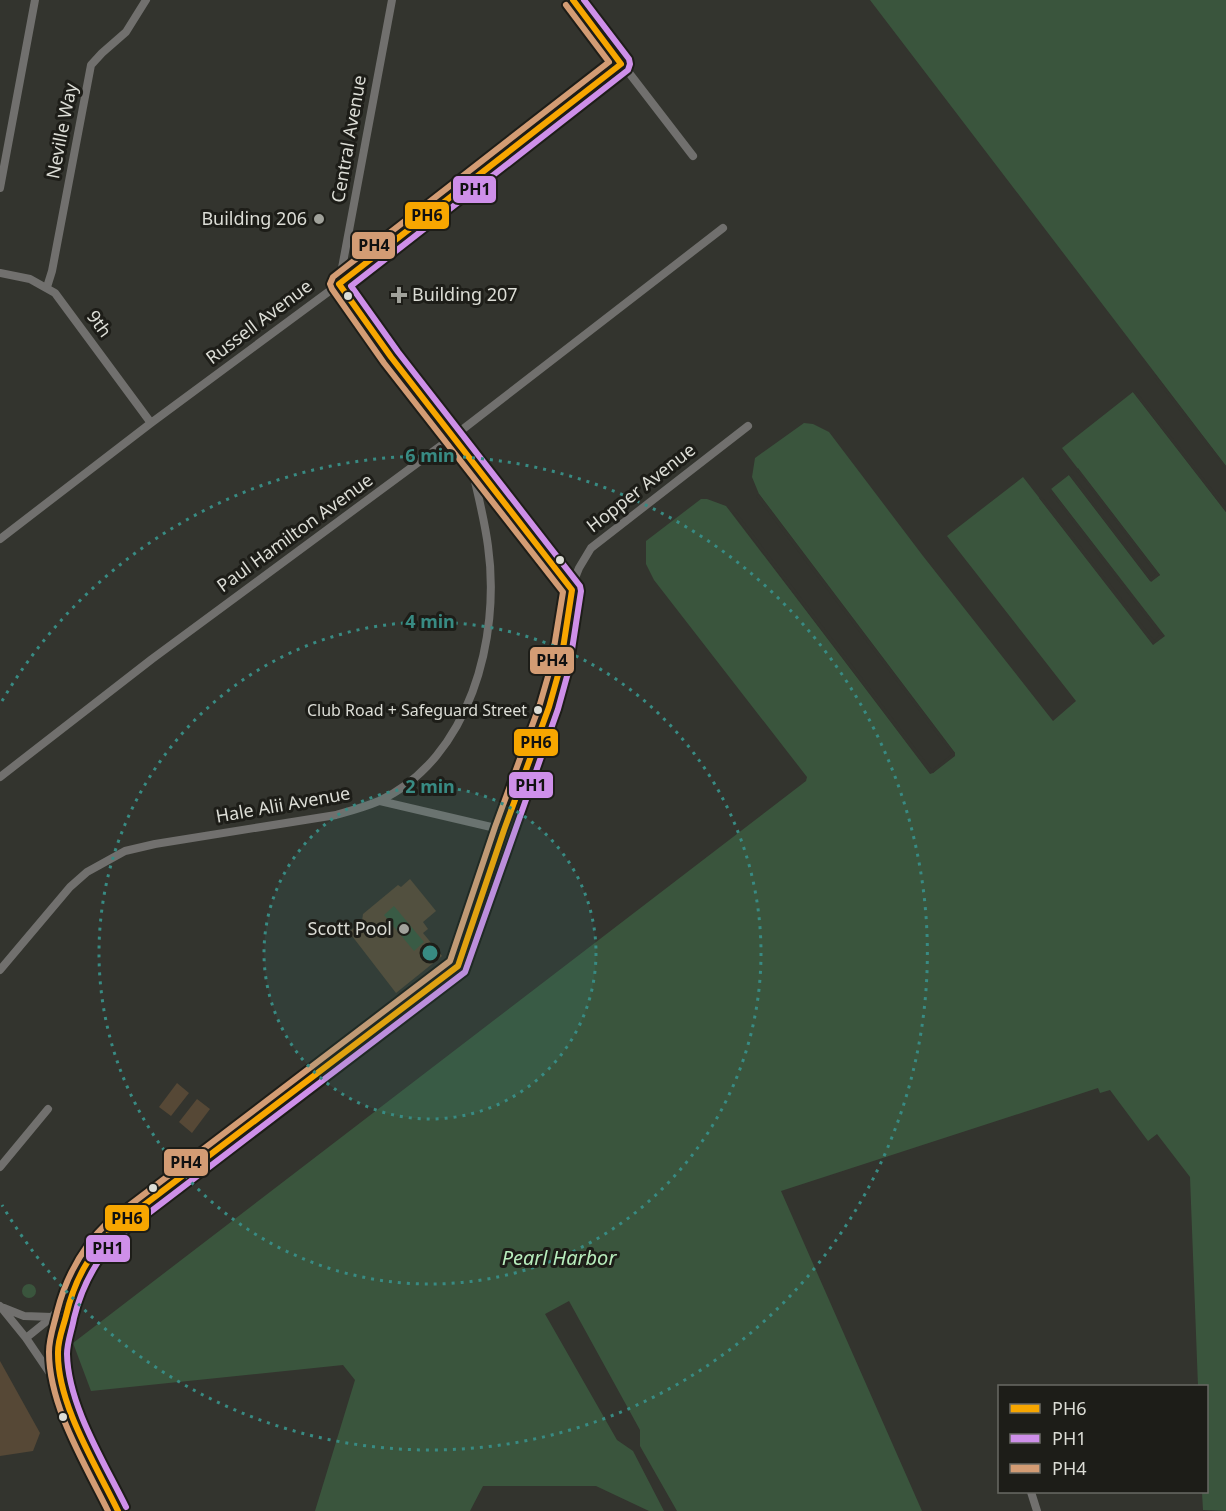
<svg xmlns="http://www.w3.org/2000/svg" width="1226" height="1511" viewBox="0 0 1226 1511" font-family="'Noto Sans',sans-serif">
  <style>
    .green { fill: #564836 }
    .water { fill: #3a553d }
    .pier { fill: #33342e }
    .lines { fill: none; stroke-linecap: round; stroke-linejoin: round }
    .minor { stroke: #71706e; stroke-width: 8 }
    .bus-1-casing { stroke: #1d1d18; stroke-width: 10 }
    .bus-2-casing { stroke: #1d1d18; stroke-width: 10 }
    .bus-3-casing { stroke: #1d1d18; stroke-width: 10 }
    .bus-1 { stroke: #f7a600; stroke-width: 6 }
    .bus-2 { stroke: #ce8fe9; stroke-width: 6 }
    .bus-3 { stroke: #d39c74; stroke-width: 6 }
    .ring { fill: none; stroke: #388b83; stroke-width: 3; stroke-dasharray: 3 6 }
    .poi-dot { fill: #a1a29b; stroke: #1d1d18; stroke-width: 2 }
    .bus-dot { fill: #dcddd6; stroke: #1d1d18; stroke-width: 2 }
    .labels { text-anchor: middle; stroke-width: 6; stroke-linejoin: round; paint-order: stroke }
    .bus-label { font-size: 16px; fill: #dcddd6; stroke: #1d1d18; text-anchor: end }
    .street-label { font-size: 18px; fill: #dcddd6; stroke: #1d1d18 }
    .poi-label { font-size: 18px; fill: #dcddd6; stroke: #1d1d18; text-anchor: end }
    .water-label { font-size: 20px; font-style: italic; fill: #b8edbd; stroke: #1d1d18 }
    .centre { fill: #388b83; stroke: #1d1d18; stroke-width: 3 }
    .ring-label { font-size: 18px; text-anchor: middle; font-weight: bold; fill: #388b83; stroke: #1d1d18; stroke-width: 6; stroke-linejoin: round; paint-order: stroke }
    .line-badge { stroke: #1d1d18; stroke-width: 2 }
    .pale-badge-label { font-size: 16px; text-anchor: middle; font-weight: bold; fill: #111 }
  </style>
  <rect width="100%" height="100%" fill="#33342e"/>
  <!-- green -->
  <path class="green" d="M410,879L436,911L423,922L428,929L423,933L442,956L396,993L349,932L362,921L363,914L398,885L401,887Z
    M177,1083L189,1093L171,1116L159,1107Z
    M197,1099L210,1109L192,1133L179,1122Z
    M0,1361L40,1433L33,1451L0,1456Z"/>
  <!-- water -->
  <path class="water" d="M870,0H1226V466Z
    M1133,392L1226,512V1511L1203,1510L1202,1492H1206V1386H1198L1190,1177L1157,1134L1148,1141L1110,1090L1100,1093L1098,1088L781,1191L922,1511H649L596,1486H483L470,1511H315L355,1380L343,1365L91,1391L73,1343L806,781L807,777L654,580L646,564V541L701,499H707L726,506L930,773H933L955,753L759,494L752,477L755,458L804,423L813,424L829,432L923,556L1053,721L1076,701L947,536L1023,477L1153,644L1164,636L1051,489L1069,475L1150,581L1160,575L1062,448Z
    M394,906L424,942L414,951L384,915Z
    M22 1291a7 7 0 1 1 14 0a7 7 0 1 1-14 0Z"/>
  <!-- pier -->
  <path class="pier" d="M1155,374L1226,466V469L1153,376Z
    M1135,390L1226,507V512L1133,392Z
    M1078,468L1160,575L1151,582L1069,475L1072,474L1151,578L1156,574L1076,470Z
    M1051,489L1165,636L1153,645L1039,498L1042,497L1154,640L1160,635L1049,491Z
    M759,494L955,753V756L933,773L930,774L733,513L736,512L932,770L952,754L756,496Z
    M569,1301L640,1430V1446L677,1511H664L633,1451L617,1440L545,1314Z"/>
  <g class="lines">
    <!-- minor -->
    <path class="minor" d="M573,0L693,156
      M0,188L35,0
      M0,273L30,279L55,293L151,423
      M339,284L391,357L572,590
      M339,284L392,0
      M47,287L52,271L91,65L102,53L126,32L146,0
      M0,539L151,423L339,284L621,64
      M0,777L152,659L454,436L723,228
      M380,801L504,830
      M0,970L70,887L87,872L125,851L155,844L336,815C350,811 365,807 379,801C470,758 501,638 488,546C484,516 476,486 469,457
      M0,1167L48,1109
      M0,1306L26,1338L64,1394L118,1511
      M4,1308L24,1316L52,1317
      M26,1338L52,1317L69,1298
      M64,1394L58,1356L59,1340L69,1298L80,1268L95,1246L114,1228L144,1204L458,966L504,830L549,707L560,668L575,578L579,568L591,548L748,426
      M1031,1492L1037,1511"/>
    <!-- bus-1 casing -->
    <g class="bus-1-casing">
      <path id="bus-1" d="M118,1511C96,1465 57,1404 58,1352C58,1339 63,1328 66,1316C74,1281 89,1254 114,1228L458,966L504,830L549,707L560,668L572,590L391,357L339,284L621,64L573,0"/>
    </g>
    <!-- bus-2 casing -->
    <g class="bus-2-casing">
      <path id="bus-2" d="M126,1507C104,1462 68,1405 67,1354C67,1342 72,1330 74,1318C82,1285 96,1259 120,1235L465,972L558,709L569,669L581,591L580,586L398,352L351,286L628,70L630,64L629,59L584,0"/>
    </g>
    <!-- bus-3 casing -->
    <g class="bus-3-casing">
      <path id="bus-3" d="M108,1511C85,1464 49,1406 49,1352C49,1338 54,1325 57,1312C66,1276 82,1247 109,1221L450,961L495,827L540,704L551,666L563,592L384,363L332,289L330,284L333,277L609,62L566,5"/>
    </g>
    <!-- bus-1 -->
    <use href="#bus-1" class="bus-1"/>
    <!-- bus-2 -->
    <use href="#bus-2" class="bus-2"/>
    <!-- bus-3 -->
    <use href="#bus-3" class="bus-3"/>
  </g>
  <!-- distance rings -->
  <circle cx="430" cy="953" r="166" fill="#388b83" fill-opacity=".12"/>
  <g class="ring">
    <circle cx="430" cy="953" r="166"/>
    <circle cx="430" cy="953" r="331"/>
    <path d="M2 701A497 497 0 1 1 2 1205"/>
  </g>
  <!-- markers -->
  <g class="poi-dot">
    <circle cx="319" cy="219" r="6"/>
    <path d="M396 286h6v6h6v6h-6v6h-6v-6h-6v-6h6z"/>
    <circle cx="404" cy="929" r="6"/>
  </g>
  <g class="bus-dot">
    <circle cx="348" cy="296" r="5"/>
    <circle cx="560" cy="560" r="5"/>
    <circle cx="538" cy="710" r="5"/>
    <circle cx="153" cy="1188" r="5"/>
    <circle cx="63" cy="1417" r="5"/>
  </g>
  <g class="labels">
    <!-- bus labels -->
    <g class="bus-label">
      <text x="527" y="716">Club Road + Safeguard Street</text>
    </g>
    <!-- street labels -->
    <g class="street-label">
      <text transform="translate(62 131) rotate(-79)" y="6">Neville Way</text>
      <text transform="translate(349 139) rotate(-80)" y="6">Central Avenue</text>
      <text transform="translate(259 322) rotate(-37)" y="6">Russell Avenue</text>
      <text transform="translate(99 324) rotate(54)" y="6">9th</text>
      <text transform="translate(641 488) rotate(-38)" y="6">Hopper Avenue</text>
      <text transform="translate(295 533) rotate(-36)" y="6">Paul Hamilton Avenue</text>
      <text transform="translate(283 805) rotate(-10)" y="6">Hale Alii Avenue</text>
    </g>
    <!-- poi labels -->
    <g class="poi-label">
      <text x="307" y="225">Building 206</text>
      <text x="412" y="301" text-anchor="start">Building 207</text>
      <text x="392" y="935">Scott Pool</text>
    </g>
    <!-- water labels -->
    <g class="water-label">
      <text x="559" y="1265">Pearl Harbor</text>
    </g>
  </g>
  <circle cx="430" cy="953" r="9" class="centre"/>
  <g class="ring-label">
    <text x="430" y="462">6 min</text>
    <text x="430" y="628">4 min</text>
    <text x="430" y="793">2 min</text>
  </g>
  <g class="line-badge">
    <rect x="452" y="175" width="45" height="29" rx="6" fill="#ce8fe9"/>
    <rect x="404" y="201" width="46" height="29" rx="6" fill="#f7a600"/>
    <rect x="351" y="231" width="45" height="29" rx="6" fill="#d39c74"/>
    <rect x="529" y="646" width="46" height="29" rx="6" fill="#d39c74"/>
    <rect x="513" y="728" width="46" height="29" rx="6" fill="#f7a600"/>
    <rect x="508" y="771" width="46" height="28" rx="6" fill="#ce8fe9"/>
    <rect x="163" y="1148" width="46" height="29" rx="6" fill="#d39c74"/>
    <rect x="104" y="1204" width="46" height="28" rx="6" fill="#f7a600"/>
    <rect x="85" y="1234" width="46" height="29" rx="6" fill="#ce8fe9"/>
  </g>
  <g class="pale-badge-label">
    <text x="475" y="195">PH1</text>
    <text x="427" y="221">PH6</text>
    <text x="374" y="251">PH4</text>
    <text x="552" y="666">PH4</text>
    <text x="536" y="748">PH6</text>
    <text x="531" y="791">PH1</text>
    <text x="186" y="1168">PH4</text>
    <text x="127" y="1224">PH6</text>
    <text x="108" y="1254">PH1</text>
  </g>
  <!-- legend -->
  <rect x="998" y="1385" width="210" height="108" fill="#1d1d18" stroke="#696a64" stroke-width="1.5"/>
  <rect x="1010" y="1404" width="30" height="9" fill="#f7a600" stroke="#696a64" stroke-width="1.5"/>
  <text x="1052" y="1415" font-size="18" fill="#dcddd6">PH6</text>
  <rect x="1010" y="1434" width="30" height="9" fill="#ce8fe9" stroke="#696a64" stroke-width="1.5"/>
  <text x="1052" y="1445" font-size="18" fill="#dcddd6">PH1</text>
  <rect x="1010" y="1464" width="30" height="9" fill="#d39c74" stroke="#696a64" stroke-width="1.5"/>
  <text x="1052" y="1475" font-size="18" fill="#dcddd6">PH4</text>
</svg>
